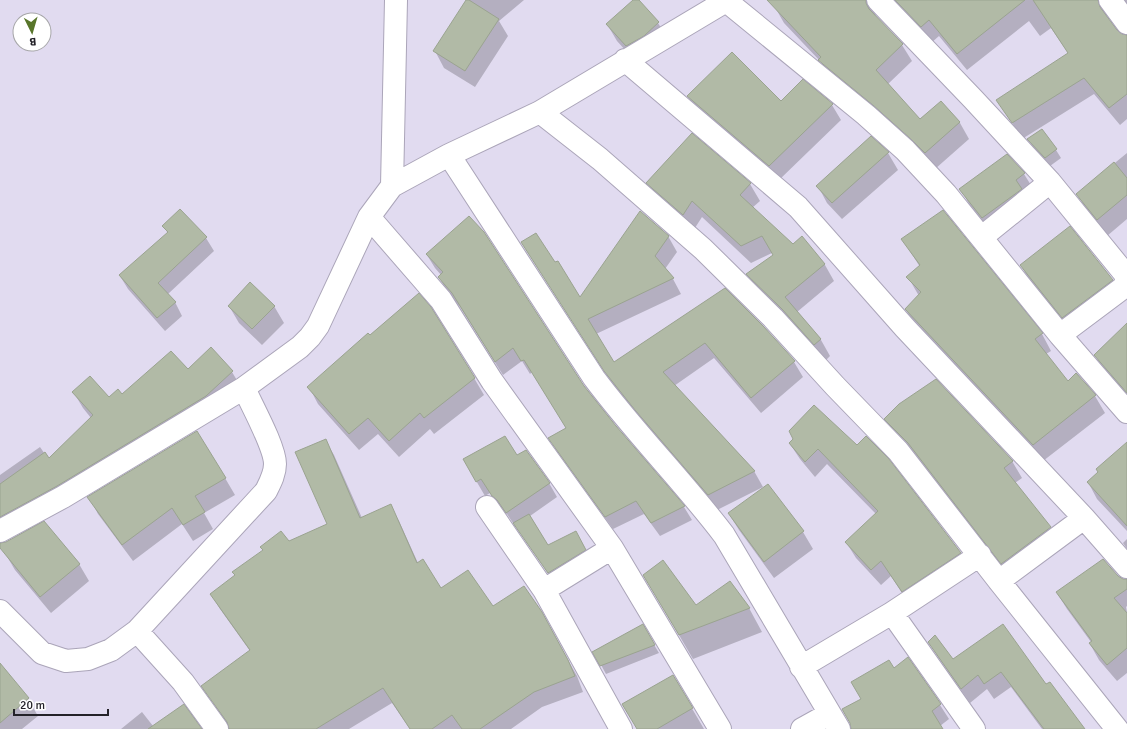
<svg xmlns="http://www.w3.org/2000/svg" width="1127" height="729" viewBox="0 0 1127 729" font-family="Signika,sans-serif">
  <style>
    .shadow { fill: #0003 }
    .building { fill: #b1baa6; stroke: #9aa390 }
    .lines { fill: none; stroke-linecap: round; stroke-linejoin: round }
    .minor-casing { stroke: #aba5b9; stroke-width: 24 }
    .minor { stroke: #fff; stroke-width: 22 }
  </style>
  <rect width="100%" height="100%" fill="#e1dbf0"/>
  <!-- shadow -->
  <path class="shadow" d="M467,0H524L499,21L508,36L475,87L444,68L435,51Z
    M635,0H637L658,23L668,39L636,62L617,41L607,24Z
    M768,0H1127V6L1107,12V18L1121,35L1127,36V119L1120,125L1094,94L1022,139L998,100L1069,54L1051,28L1040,36L1029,21L967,70L939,36L931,43L879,7L875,16L902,45L912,61L888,84L920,121L941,102L960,123L969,139L935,169L829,76L820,61L784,23L776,9Z
    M803,81L832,105L841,120L778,181L697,112L688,96L781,102Z
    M692,134L750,184L760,201L752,208L793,245L802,237L825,265L834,281L797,312L821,340L830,356L825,361L757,290L747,274L774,256L772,253L751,263L702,217L693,231L657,199L647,183Z
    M871,137L888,153L898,170L842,219L827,203L818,186Z
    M1029,140L1056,150L1061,158L1050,166L1033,148Z
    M1127,153V219L1107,236L1087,211L1077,194Z
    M1007,155L1024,174L1034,190L992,235L970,206L961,189Z
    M943,211L1042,334L1051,351L1046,354L1068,383L1076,374L1095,396L1105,413L1043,461L916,326L906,310L919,296L908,277L920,267L903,240Z
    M164,226L206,238L214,251L168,294L175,302L182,316L165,331L128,289L120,276L168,234Z
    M668,236L677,252L665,269L673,279L681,294L596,334L614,364L763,327L794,362L803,377L761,413L714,358L674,386L754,471L763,487L717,510L646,426L614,386L522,243L554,264L580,299Z
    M427,255L583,386L616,427L684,507L692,520L660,536L644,514L613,529L557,451L550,438L567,429L532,372L530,374L522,361L503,375L460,307L446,290L439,277L441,275L435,268Z
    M1021,265L1112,280L1122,297L1072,334L1030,282Z
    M229,306H274L284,323L262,345L239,323Z
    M1127,324V397L1105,372L1095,355Z
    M187,371L232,372L241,387L0,534V475L40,447L49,460L91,418L83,408L74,393L109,398L122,395Z
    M474,378L484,395L434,434L430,429L399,457L378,434L359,450L318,404L309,387Z
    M814,407L960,553L969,569L911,607L891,576L881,585L856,558L846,542L876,514L827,464L815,477L800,459L790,444Z
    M885,419L1012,461L1022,478L1015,483L1050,528L1059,544L1012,580L895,435Z
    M325,440L334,455L362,518L390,506L399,521L418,563L441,590L550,628L577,676L583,692L542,707L511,729H410L392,703L349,729H230L203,686L250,651L220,609L211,594L235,576L233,572L289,543L329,524Z
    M1127,452V531L1097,499L1088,482Z
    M517,456L549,483L557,497L530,516L548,546L580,541L589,558L553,581L516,525L515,526L507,514L501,510L490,493L485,496L464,460Z
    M225,478L235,495L204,513L213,529L193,541L182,524L133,561L98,514L89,497Z
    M768,485L803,532L813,549L774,578L739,530L729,514Z
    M44,523L79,564L89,581L51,613L15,570L5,553Z
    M1127,539V549L1123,543Z
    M1117,576L1122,580H1127V606L1126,607L1127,612L1126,613L1127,614V673L1117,681L1099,660L1090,644L1091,642L1067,609L1057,593Z
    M658,599L696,606L749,608L762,632L693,659Z
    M642,625L659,653L606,674L594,652Z
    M1003,626L1046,686L1084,729H1042L1011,687L994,699L987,689L970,703L938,657L929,642L953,660Z
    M894,670L940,705L949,719L940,726L942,729H852L863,699Z
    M7,674L28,699L38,716L22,729H0V679Z
    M673,676L704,729H638Z
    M142,712L153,726L200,729H121Z"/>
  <!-- building -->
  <path class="building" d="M466,0H469L499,19L465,71L433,51Z
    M633,0H639L659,22L644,36L626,46L606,24Z
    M767,0H866V3L869,9L903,44L876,70L920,119L941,101L960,122L925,153L913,141L874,106L818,60L821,57Z
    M895,0H1025L957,54L929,20L921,27Z
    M1033,0H1098L1100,7L1117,30L1122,34L1127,35V94L1109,108L1084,78L1012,123L996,100L1068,53Z
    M732,52L781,101L803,79L833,104L769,166L687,96Z
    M1042,129L1057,149L1045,158L1027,139Z
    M692,133L751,183L740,195L793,244L802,236L825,264L785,297L821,339L814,345L782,309L746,274L773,255L762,236L741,246L692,201L683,215L646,183Z
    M871,136L889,152L832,203L816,186Z
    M1007,154L1025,173L1016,180L1022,189L982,218L959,189Z
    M1114,162L1127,178V195L1097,220L1076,194Z
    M180,209L207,237L158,283L176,302L157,318L119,275L168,232L162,226Z
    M943,210L1043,333L1035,339L1068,381L1076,373L1096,395L1033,445L905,309L921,292L906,277L920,265L901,239Z
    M640,211L669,236L655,256L674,278L588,319L614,362L725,288L764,327L795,361L751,398L705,343L663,372L755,471L708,495L635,410L604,371L521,242L536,233L555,262L558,261L580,297Z
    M469,216L484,232L584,386L616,426L685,506L651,523L636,501L605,517L548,438L566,428L524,360L521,361L513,348L495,362L452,293L438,277L443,272L426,254Z
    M1070,226L1113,280L1062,318L1020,265Z
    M250,282L275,306L252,329L228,306Z
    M419,293L431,307L475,378L424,418L420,413L389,441L368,418L349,434L307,387L368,333L370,335Z
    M1127,323V393L1094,355Z
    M211,347L233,371L206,396L57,486L0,517V484L45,452L49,458L93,415L72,392L90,376L109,397L118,389L122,394L171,351L188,369Z
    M936,379L1013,461L1004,468L1051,527L1001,564L908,443L884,419L899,404Z
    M814,405L857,445L866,436L889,459L961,553L902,592L881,561L871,570L845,542L878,511L818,449L805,462L789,443L793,439L789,431Z
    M197,431L226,478L195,496L205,512L183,525L172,508L122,545L87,497Z
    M505,436L517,455L526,450L550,483L506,513L497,500L492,496L481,479L476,482L463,459Z
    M326,439L360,518L391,504L417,563L423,559L441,588L468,570L493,606L524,586L542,612L568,660L575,676L534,692L480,729H462L452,715L432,729H410L383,688L316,729H229L227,722L201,686L250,650L210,594L235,575L232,572L263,550L260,547L281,531L289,541L327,524L295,452Z
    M1127,442V526L1087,482L1098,472L1096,469Z
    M768,484L804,531L764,562L728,513Z
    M529,514L548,545L576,531L586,550L548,573L513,523Z
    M44,521L80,564L40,597L0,548V543L6,542Z
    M1103,559L1118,576L1123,579H1127V589L1114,598L1127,613V648L1107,665L1089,643L1092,641L1056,592Z
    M663,560L696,605L730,581L750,608L679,635L643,575Z
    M643,624L655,645L600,666L592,652Z
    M1003,624L1046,684L1050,682L1085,729H1044L1001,672L984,684L978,675L961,689L928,642L935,635L953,659Z
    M908,657L941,704L932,711L943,729H851L850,723L842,709L861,699L851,682L889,660L894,668Z
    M0,663L29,698L0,723Z
    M673,675L693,708L657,729H637L622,704Z
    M184,704L202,729H148Z"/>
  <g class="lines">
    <!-- minor casing -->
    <g class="minor-casing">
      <path id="minor" d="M725,0L866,115L905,150L946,194L1060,335L1127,412
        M878,0L973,99L1050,182L1125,274L1127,278L1124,287L1060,335
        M1110,0L1127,23
        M625,60L798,207L905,328L1084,518L1127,567
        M540,112L600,159L703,249L773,318L835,386L898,451L999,581L1117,729
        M449,155L594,378C635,433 683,481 724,535L839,729
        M392,186L396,0
        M369,217L441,300L492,381L612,548L720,729
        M982,237L1050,182
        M487,507L544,590L621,729
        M0,531L63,497L244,388L300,347L310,337L318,326L369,217L392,186L449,155L540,112L726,1
        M999,581L1084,518
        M544,590L612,548
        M0,611L42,653L66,661L88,659L111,650L137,631L266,491C270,483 275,474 275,464C275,447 252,406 244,388
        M892,613L974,729
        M137,631L183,682L217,729
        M801,667L892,613L980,555
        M802,729L829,714"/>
    </g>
    <!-- minor -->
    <use href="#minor" class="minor"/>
  </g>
  <!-- north arrow -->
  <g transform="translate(32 32) rotate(175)"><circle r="19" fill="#ffffff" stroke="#a7a7a9"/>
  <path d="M0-3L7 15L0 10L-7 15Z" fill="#58752a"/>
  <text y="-6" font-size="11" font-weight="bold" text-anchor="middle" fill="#242229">B</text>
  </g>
  <!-- scale -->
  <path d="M14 709v6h94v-6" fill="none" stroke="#242229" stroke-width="2"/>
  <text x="20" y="709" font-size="12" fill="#242229" stroke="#ffffff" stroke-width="3" paint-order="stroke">20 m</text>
</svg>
